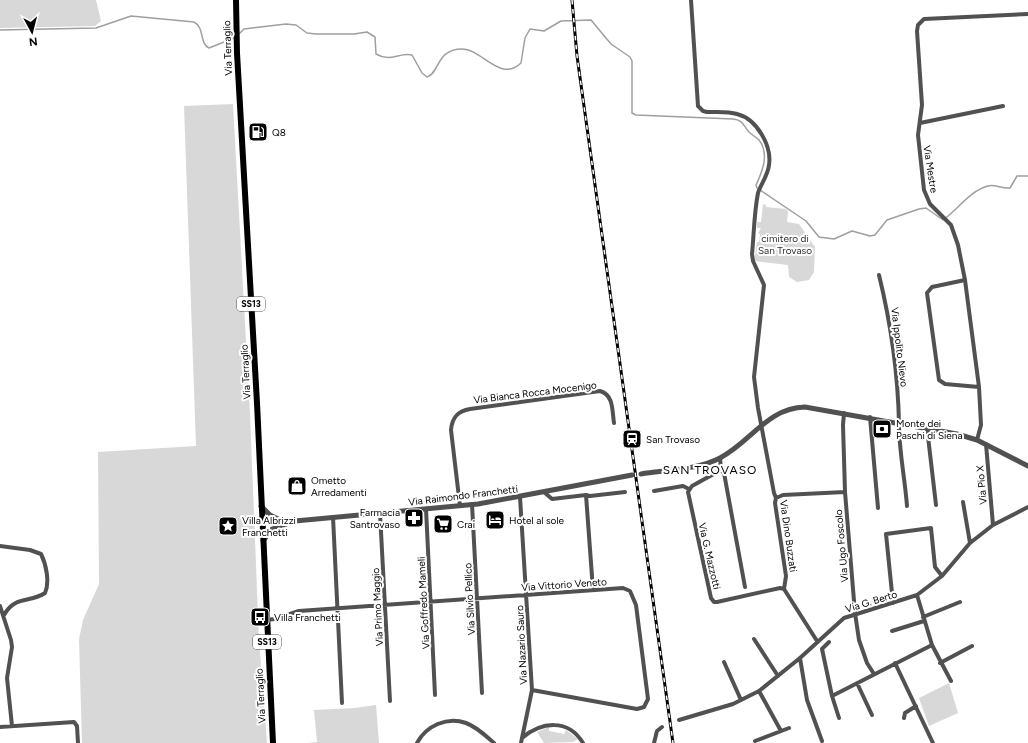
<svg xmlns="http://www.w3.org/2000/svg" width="1028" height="743" viewBox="0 0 1028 743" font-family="Figtree,sans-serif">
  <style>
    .green { fill: #d8d8d8 }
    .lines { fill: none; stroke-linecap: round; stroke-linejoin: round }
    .stream { stroke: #9f9f9f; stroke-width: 1.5 }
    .minor { stroke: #515151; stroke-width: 4 }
    .tertiary { stroke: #515151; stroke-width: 5 }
    .primary { stroke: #000; stroke-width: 6 }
    .rail-casing { stroke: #000; stroke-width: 3 }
    .rail { stroke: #fff; stroke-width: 1.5; stroke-dasharray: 4.5; stroke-linecap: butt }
    .labels { text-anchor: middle; stroke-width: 4; stroke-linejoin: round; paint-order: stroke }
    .shield { fill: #fff; stroke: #4c4c4c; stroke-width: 1 }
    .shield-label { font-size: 9px; font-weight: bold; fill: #000 }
    .street-label { font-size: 10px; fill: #000; stroke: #fff }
    .poi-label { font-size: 10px; fill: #000; stroke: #fff; text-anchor: start }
    .park-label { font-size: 10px; fill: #2f2f2f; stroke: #fff }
    .quarter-label { font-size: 12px; letter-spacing: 1px; fill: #000; stroke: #fff }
  </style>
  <rect width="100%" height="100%" fill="#fff"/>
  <!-- green -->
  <path class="green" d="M0,0H96L101,21L95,26L0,28Z
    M233,104L250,414L259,640L267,743H82L79,639L83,620L99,584L98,452L196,446L184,106Z
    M763,204L766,205V207L786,209L788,212L787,222L799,224L815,247L814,272L809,280L797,282L789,277L788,265L754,261L757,242H759L760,234L758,233L761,228H757V222H761Z
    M949,683L958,713L929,726L919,698Z
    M376,705L379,743H306L317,742L314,710L355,708Z
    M549,727V731L564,734L566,730L578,739L573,742L544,743L537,732Z"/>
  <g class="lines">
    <!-- stream -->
    <path class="stream" d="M0,30L96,28L131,16L194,22C205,28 199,43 209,48L234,38
      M239,34L244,29L286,24L296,25L307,33L316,34H354L367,32L375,37L376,54C391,63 399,52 412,55L422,73L427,77C440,73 436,49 462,49C482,49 500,83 521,63L525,38L530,29L544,31L561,21L591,20L611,44L630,57L632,61V113L636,115L733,119C743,120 743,125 749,132C752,135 756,137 759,140C770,154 762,172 756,185L757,188L806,221L819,237L834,239L852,231L870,236L875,235L887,220L919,209L926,208L943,220C958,210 969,191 988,186C995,184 1002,189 1010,188L1017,176H1028"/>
    <!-- minor -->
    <path class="minor" d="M691,0L698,106L703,111L707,112C717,112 728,111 737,114C757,119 772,146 769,165C768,175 761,184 758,193C754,213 754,234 752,254L753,261L764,285L754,377L758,408L774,493L776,498L775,503L786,576L784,589L817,641
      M920,123L1003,106
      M879,275C891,324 898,373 899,424C899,451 905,479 907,506
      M965,280L932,287L927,293L939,380L945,384L979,387
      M844,413L843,425L845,492L855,613L859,640L867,663L874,674
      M870,417L878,508
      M927,428L936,505
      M977,440L981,425L979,387L965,280L958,245L951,225L930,204L924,190L918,135L922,105L917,31L918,25L924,19L1028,14
      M986,444L993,525
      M720,458L721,470L724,473L745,587
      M721,470L692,486L688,492L711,598L714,602H717L780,588L784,589
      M654,491L683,486L689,489
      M544,492L552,499L586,495L593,590
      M586,495L590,496L625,492
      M520,497L532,690L521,743
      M776,498L783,495L845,492
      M963,502L970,543
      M472,504L482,693
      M460,506L451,430C452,417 458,411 470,409L600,391C614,395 612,411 614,423
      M426,509L435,695
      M380,513L390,701
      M333,517L342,703
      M0,546L30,550L41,554C46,564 50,582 45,593C30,603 15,595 4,615
      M917,595L932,645L951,681
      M893,603L886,534L931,528L935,567L942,576
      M0,606L11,640L12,647L7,678L12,726
      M923,617L960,602
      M266,620L275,619L299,611L623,588L630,591L636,605L648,699L644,707L637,709L532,690
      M892,631L924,621
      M754,639L778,676
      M829,642L822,649L832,696L839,718
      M800,658L807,700L822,741
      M724,662L741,700
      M895,663L933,743
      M940,663L972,646
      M857,683L872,715
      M759,691L781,731
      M832,696L932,645
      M904,718L905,713L916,706
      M679,720L733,704L759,691L800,658L844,618L917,595L942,576L970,543L993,525L1028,507
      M0,727L74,722L77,726L78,743
      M522,738C541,722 568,718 583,743
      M755,741L789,728
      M417,743C426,726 447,716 466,723C477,727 486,736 494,743
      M654,743L657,731L662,727"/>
    <!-- tertiary -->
    <path class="tertiary" d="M641,474C666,470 697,470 720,458C751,442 767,408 805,407L957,434L977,440L1028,466
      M261,506L270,515L278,519
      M262,522L271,520L295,521L478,504L632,475
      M263,541L272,529L292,522"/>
    <!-- primary -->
    <path class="primary" d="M236,0L237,53L257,403L273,743"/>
    <!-- rail casing -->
    <g class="rail-casing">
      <path id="rail" d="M572,0L577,56L673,743"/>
    </g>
    <!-- rail -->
    <use href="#rail" class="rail"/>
  </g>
  <!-- icons -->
  <defs>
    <g id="fuel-square" transform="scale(1)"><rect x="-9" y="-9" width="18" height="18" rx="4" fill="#000" stroke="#fff"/><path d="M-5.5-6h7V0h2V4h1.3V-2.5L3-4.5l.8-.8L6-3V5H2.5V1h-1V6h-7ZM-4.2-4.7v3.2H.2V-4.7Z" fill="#fff"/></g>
    <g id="bank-square" transform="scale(1)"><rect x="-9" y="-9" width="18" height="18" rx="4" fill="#000" stroke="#fff"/><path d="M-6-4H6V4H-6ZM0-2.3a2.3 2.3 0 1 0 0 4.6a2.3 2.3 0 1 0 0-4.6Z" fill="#fff"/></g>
    <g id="station-square" transform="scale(1)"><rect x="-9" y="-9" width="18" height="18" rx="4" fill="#000" stroke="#fff"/><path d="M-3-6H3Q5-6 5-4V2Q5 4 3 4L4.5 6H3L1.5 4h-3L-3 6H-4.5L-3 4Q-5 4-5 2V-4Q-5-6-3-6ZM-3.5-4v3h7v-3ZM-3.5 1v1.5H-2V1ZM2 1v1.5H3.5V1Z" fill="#fff"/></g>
    <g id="shop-square" transform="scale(1)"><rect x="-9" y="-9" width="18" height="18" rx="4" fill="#000" stroke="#fff"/><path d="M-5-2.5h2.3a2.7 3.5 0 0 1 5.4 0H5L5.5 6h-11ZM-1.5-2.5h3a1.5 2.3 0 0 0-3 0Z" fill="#fff"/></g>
    <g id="pharmacy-square" transform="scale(1)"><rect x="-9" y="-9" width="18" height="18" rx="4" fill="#000" stroke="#fff"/><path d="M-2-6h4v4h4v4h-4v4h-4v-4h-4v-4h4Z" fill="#fff"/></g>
    <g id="hotel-square" transform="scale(1)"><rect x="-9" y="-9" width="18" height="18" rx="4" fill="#000" stroke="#fff"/><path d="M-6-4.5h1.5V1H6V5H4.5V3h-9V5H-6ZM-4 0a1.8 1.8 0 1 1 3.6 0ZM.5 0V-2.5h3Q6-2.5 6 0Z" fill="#fff"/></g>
    <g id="supermarket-square" transform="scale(1)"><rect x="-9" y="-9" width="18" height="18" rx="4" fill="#000" stroke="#fff"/><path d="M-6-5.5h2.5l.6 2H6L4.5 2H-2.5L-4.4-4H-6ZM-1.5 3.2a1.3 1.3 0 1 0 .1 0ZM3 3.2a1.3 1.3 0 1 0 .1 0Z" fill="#fff"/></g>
    <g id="sight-square" transform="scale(1)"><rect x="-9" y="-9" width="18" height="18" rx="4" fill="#000" stroke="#fff"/><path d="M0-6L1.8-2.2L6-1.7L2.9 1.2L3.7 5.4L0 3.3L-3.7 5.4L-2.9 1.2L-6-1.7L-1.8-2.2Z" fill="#fff"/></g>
    <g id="bus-square" transform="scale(1)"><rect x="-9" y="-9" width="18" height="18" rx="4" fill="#000" stroke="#fff"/><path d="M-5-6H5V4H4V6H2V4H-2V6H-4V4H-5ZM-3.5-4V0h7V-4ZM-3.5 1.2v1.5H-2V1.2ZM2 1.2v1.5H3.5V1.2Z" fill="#fff"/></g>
  </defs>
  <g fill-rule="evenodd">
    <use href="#fuel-square" x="258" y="132"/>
    <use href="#bank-square" x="882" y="429"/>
    <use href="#station-square" x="632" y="439"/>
    <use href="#shop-square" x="297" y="486"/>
    <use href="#pharmacy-square" x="414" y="518"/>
    <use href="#hotel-square" x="495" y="520"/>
    <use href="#supermarket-square" x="443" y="524"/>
    <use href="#sight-square" x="228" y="526"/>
    <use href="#bus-square" x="260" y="617"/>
  </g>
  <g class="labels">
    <!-- shield labels -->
    <g class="shield">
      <rect x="237" y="297" width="28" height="14" rx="3"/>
      <rect x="253" y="635" width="28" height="14" rx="3"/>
    </g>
    <g class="shield-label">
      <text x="251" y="307">SS13</text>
      <text x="267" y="645">SS13</text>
    </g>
    <!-- street labels -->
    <g class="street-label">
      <text transform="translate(227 48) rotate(-92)" y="4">Via Terraglio</text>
      <text transform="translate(931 169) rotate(81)" y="4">Via Mestre</text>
      <text transform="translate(900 347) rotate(83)" y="4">Via Ippolito Nievo</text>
      <text transform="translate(245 372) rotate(-93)" y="4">Via Terraglio</text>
      <text transform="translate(535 392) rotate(-7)" y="4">Via Bianca Rocca Mocenigo</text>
      <text transform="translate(981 485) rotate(-95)" y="4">Via Pio X</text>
      <text transform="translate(463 495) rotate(-7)" y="4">Via Raimondo Franchetti</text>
      <text transform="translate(789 536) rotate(82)" y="4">Via Dino Buzzati</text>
      <text transform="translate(841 546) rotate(-95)" y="4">Via Ugo Foscolo</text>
      <text transform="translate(710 556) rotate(77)" y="4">Via G. Mazzotti</text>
      <text transform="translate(564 584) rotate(-4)" y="4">Via Vittorio Veneto</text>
      <text transform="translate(469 599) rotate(-93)" y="4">Via Silvio Pellico</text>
      <text transform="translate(871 601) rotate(-17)" y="4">Via G. Berto</text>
      <text transform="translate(423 603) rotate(-93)" y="4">Via Goffredo Mameli</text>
      <text transform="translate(377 607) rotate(-93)" y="4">Via Primo Maggio</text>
      <text transform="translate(521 645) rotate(-93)" y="4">Via Nazario Sauro</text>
      <text transform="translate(260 696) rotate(-93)" y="4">Via Terraglio</text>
    </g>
    <!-- poi labels -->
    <g class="poi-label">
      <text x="272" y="136">Q8</text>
      <text x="896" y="427">Monte dei<tspan x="896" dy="12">Paschi di Siena</tspan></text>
      <text x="646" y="443">San Trovaso</text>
      <text x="311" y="484">Ometto<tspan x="311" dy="12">Arredamenti</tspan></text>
      <text x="400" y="516" text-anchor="end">Farmacia<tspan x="400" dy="12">Santrovaso</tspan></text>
      <text x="242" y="524">Villa Albrizzi<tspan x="242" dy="12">Franchetti</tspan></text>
      <text x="509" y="524">Hotel al sole</text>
      <text x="457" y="528">Crai</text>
      <text x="274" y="621">Villa Franchetti</text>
    </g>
    <!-- park labels -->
    <g class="park-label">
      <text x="785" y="242">cimitero di<tspan x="785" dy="12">San Trovaso</tspan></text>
    </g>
    <!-- quarter labels -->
    <g class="quarter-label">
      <text x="710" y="474">SAN TROVASO</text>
    </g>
  </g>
  <!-- north arrow -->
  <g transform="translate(32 32) rotate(173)" stroke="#ffffff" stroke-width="3" paint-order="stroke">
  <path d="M0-3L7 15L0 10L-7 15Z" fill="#000000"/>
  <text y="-6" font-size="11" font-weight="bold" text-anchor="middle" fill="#000000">N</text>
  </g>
</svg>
